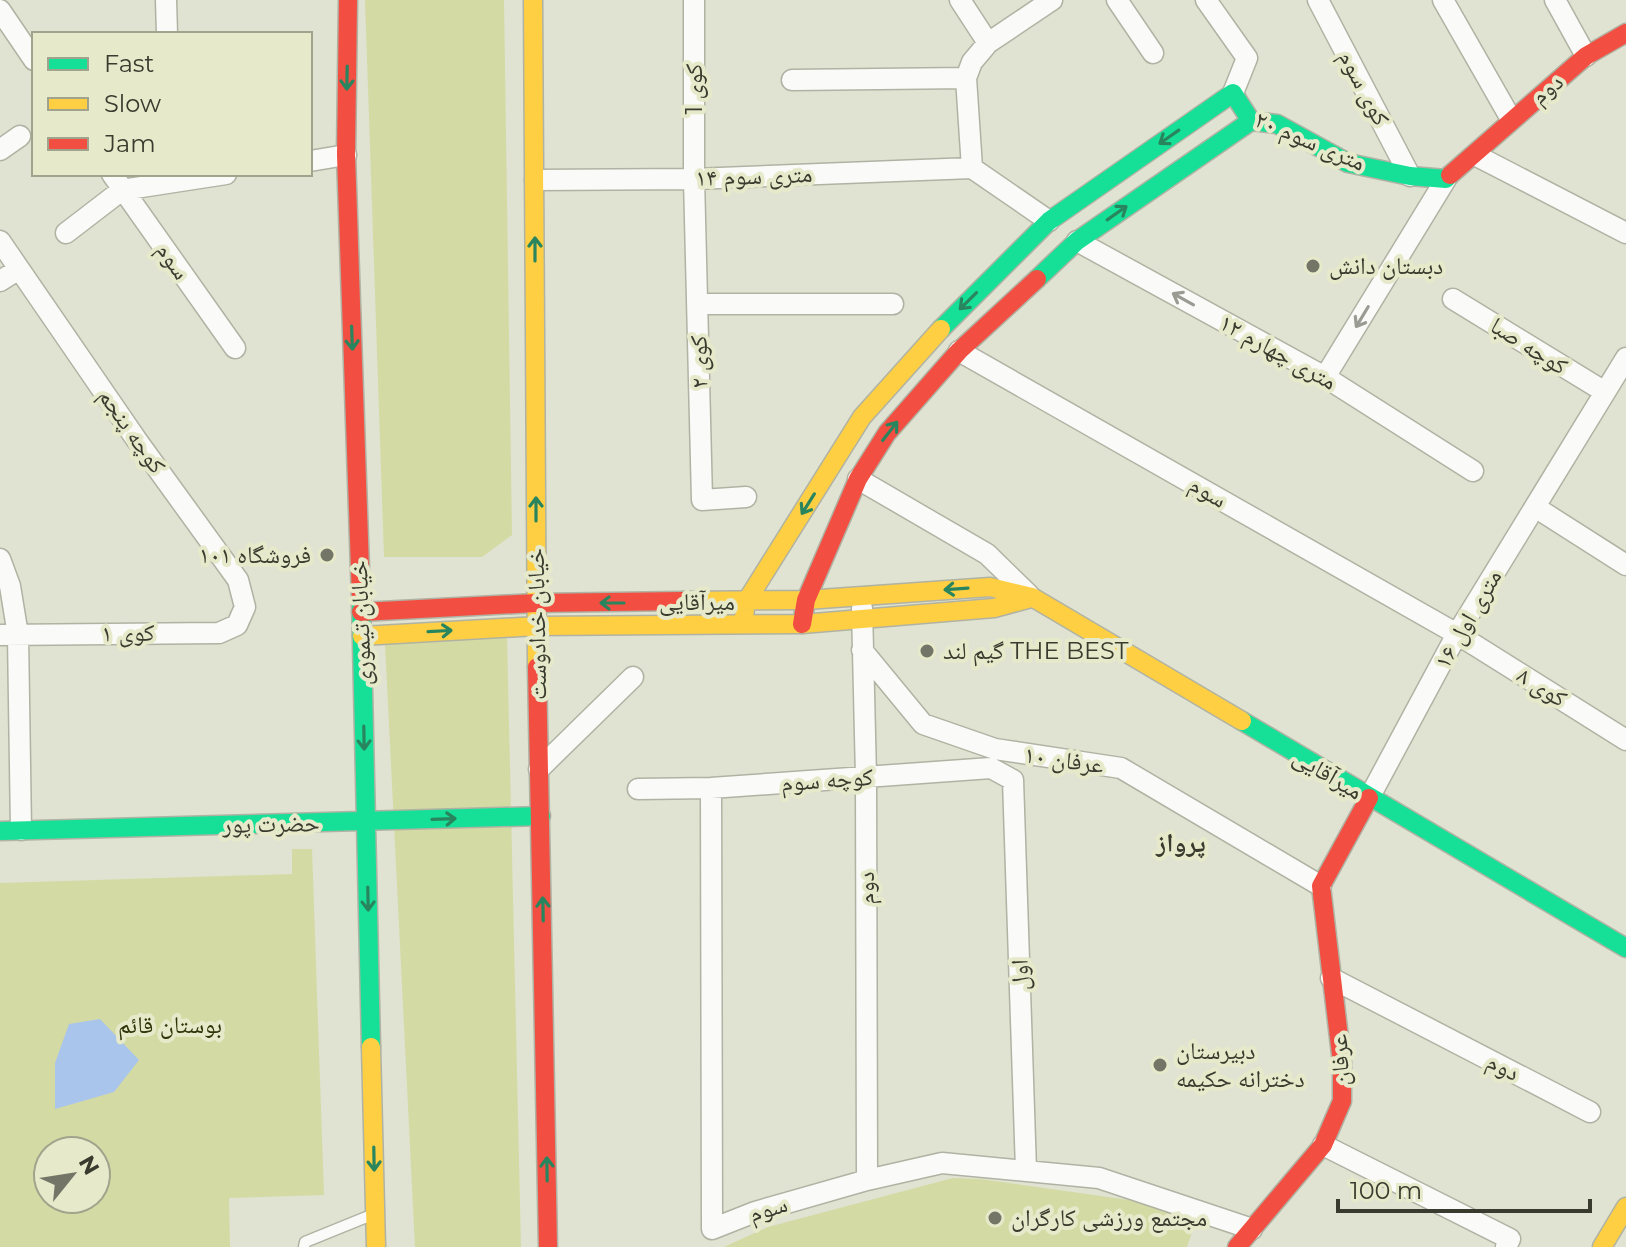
<svg xmlns="http://www.w3.org/2000/svg" width="1626" height="1247" viewBox="0 0 1626 1247" font-family="Montserrat,'Noto Naskh Arabic',sans-serif">
  <style>
    .green { fill: #d4daa4; fill-rule: evenodd }
    .water { fill: #a9c5ec }
    .lines { fill: none; stroke-linecap: round; stroke-linejoin: round }
    .lane-casing { stroke: #b0b2a3; stroke-width: 13 }
    .street-casing { stroke: #b0b2a3; stroke-width: 23 }
    .fast-casing { stroke: #b0b2a3; stroke-width: 21 }
    .slow-casing { stroke: #b0b2a3; stroke-width: 21 }
    .jam-casing { stroke: #b0b2a3; stroke-width: 21 }
    .lane { stroke: #fafbf8; stroke-width: 10 }
    .street { stroke: #fafbf8; stroke-width: 20 }
    .fast { stroke: #16e098; stroke-width: 18 }
    .slow { stroke: #ffcf43; stroke-width: 18 }
    .jam { stroke: #f24e42; stroke-width: 18 }
    .oneway { stroke: #29855e }
    .oneway2 { stroke: #9a9b93 }
    .poi-dot { fill: #737667; stroke: #e6eaca; stroke-width: 3 }
    .labels { text-anchor: middle; stroke-width: 8; stroke-linejoin: round; paint-order: stroke }
    .street-label { font-size: 24px; fill: #393b2e; stroke: #e6eaca }
    .poi-label { font-size: 24px; fill: #393b2e; stroke: #e6eaca; text-anchor: start }
    .park-label { font-size: 24px; fill: #313408; stroke: #e6eaca }
    .neighbourhood-label { font-size: 26px; font-weight: bold; fill: #393b2e; stroke: #e6eaca }
  </style>
  <rect width="100%" height="100%" fill="#e0e3d1"/>
  <!-- green -->
  <path class="green" d="M365,0H504L512,535L482,557H384Z
    M507,636L521,1247H415L385,644Z
    M292,849H312L324,1195L229,1198L230,1247H0V883L292,874ZM48,1151H96V1199H48Z
    M953,1178L980,1179L1150,1203L1183,1210L1194,1226L1187,1247H724L768,1227Z"/>
  <!-- water -->
  <path class="water" d="M100,1019L139,1060L114,1092L55,1109V1063L69,1024Z"/>
  <g class="lines">
    <!-- lane casing -->
    <g class="lane-casing">
      <path id="lane" d="M304,1247L305,1242L374,1214"/>
    </g>
    <!-- street casing -->
    <g class="street-casing">
      <path id="street" d="M166,0L167,34
        M694,0V179L702,500L746,497
        M960,0L988,43L972,62L966,78
        M1117,0L1153,53
        M1206,0L1247,58L1233,93
        M1318,0L1410,176
        M1443,0L1511,119
        M1555,0L1586,56
        M0,10L34,60
        M988,43L1052,0
        M792,80L966,78L972,168L1049,221
        M0,150L20,136
        M1475,155L1626,233
        M310,161L346,155
        M112,174L235,348
        M535,180L694,179L972,168
        M66,233L122,190L226,174
        M0,241L136,439L238,580L245,607L237,625L219,633L0,635
        M1077,241L1325,377L1473,471
        M0,281L19,269
        M1453,299L1605,392
        M698,304H893
        M959,351L1457,634L1626,740
        M1325,377L1446,179
        M858,479L987,554L1029,595
        M1535,507L1626,565
        M0,559L10,586L18,635L21,830
        M862,608L866,777L867,1180
        M862,650L923,724L995,749L1121,768L1321,886
        M539,769L633,677
        M711,788L712,1229L755,1212L867,1180L942,1163L1099,1178L1252,1229
        M638,789L711,788L991,768L1013,780L1026,1170
        M1369,798L1457,634L1626,358
        M1331,978L1590,1112
        M1323,1145L1510,1239L1506,1247"/>
    </g>
    <!-- fast casing -->
    <g class="fast-casing">
      <path id="fast" d="M1037,279L1077,241L1251,121
        M941,329L1049,221L1233,93L1251,121L1277,124L1348,163L1410,176L1446,179L1450,175
        M361,599L371,1047
        M1242,721L1626,948
        M0,831L541,816"/>
    </g>
    <!-- slow casing -->
    <g class="slow-casing">
      <path id="slow" d="M533,0L537,667
        M683,601L806,600L990,587L1032,597L1242,721
        M743,624L746,602L862,417L941,329
        M362,636L537,626L802,624L994,608L1031,598
        M371,1047L376,1247
        M1602,1247L1626,1207"/>
    </g>
    <!-- jam casing -->
    <g class="jam-casing">
      <path id="jam" d="M348,0L346,155L361,599
        M1450,175L1586,56L1626,33
        M361,612L536,603L683,601
        M802,624L806,600L858,479L887,433L959,351L1037,279
        M537,667L548,1247
        M1237,1247L1323,1145L1342,1101V1063L1321,886L1369,798"/>
    </g>
    <!-- lane -->
    <use href="#lane" class="lane"/>
    <!-- street -->
    <use href="#street" class="street"/>
    <!-- fast -->
    <use href="#fast" class="fast"/>
    <!-- slow -->
    <use href="#slow" class="slow"/>
    <!-- jam -->
    <use href="#jam" class="jam"/>
  </g>
  <!-- one-way arrows -->
  <defs><path id="oneway-shaft" d="M-6 0H5M1.5-3L5.5 0L1.5 3" fill="none" stroke-width="1.6" stroke-linecap="round" stroke-linejoin="round" transform="scale(2)"/></defs>
  <g class="oneway">
    <use href="#oneway-shaft" transform="translate(347 78) rotate(91)"/>
    <use href="#oneway-shaft" transform="translate(1169 137) rotate(145)"/>
    <use href="#oneway-shaft" transform="translate(1117 213) rotate(-35)"/>
    <use href="#oneway-shaft" transform="translate(535 249) rotate(-90)"/>
    <use href="#oneway-shaft" transform="translate(968 301) rotate(135)"/>
    <use href="#oneway-shaft" transform="translate(352 338) rotate(88)"/>
    <use href="#oneway-shaft" transform="translate(890 431) rotate(-52)"/>
    <use href="#oneway-shaft" transform="translate(808 504) rotate(122)"/>
    <use href="#oneway-shaft" transform="translate(536 509) rotate(-90)"/>
    <use href="#oneway-shaft" transform="translate(956 589) rotate(176)"/>
    <use href="#oneway-shaft" transform="translate(612 603) rotate(180)"/>
    <use href="#oneway-shaft" transform="translate(440 631) rotate(-3)"/>
    <use href="#oneway-shaft" transform="translate(364 738) rotate(89)"/>
    <use href="#oneway-shaft" transform="translate(444 819) rotate(-2)"/>
    <use href="#oneway-shaft" transform="translate(368 899) rotate(89)"/>
    <use href="#oneway-shaft" transform="translate(543 909) rotate(-91)"/>
    <use href="#oneway-shaft" transform="translate(374 1159) rotate(89)"/>
    <use href="#oneway-shaft" transform="translate(547 1169) rotate(-91)"/>
  </g>
  <g class="oneway2">
    <use href="#oneway-shaft" transform="translate(1183 299) rotate(-151)"/>
    <use href="#oneway-shaft" transform="translate(1362 317) rotate(121)"/>
  </g>
  <!-- markers -->
  <g class="poi-dot">
    <circle cx="1313" cy="266" r="8"/>
    <circle cx="327" cy="555" r="8"/>
    <circle cx="927" cy="651" r="8"/>
    <circle cx="1160" cy="1065" r="8"/>
    <circle cx="995" cy="1218" r="8"/>
  </g>
  <g class="labels">
    <!-- street labels -->
    <g class="street-label">
      <text transform="translate(1364 88) rotate(62)" y="8">کوی سوم</text>
      <text transform="translate(694 89) rotate(-90)" y="8">کوی 1</text>
      <text transform="translate(1547 89) rotate(-40)" y="8">دوم</text>
      <text transform="translate(1310 141) rotate(23)" y="8">۲۰ متری سوم</text>
      <text transform="translate(754 176) rotate(-2)" y="8">۱۴ متری سوم</text>
      <text transform="translate(173 261) rotate(55)" y="8">سوم</text>
      <text transform="translate(1529 346) rotate(32)" y="8">کوچه صبا</text>
      <text transform="translate(1278 352) rotate(29)" y="8">۱۲ متری چهارم</text>
      <text transform="translate(699 362) rotate(-91)" y="8">کوی ۲</text>
      <text transform="translate(132 431) rotate(55)" y="8">کوچه پنجم</text>
      <text transform="translate(1208 492) rotate(30)" y="8">سوم</text>
      <text x="697" y="610">میرآقایی</text>
      <text transform="translate(1468 619) rotate(-60)" y="8">۱۶ متری اول</text>
      <text transform="translate(361 623) rotate(-92)" y="8">خیابان تیموری</text>
      <text transform="translate(537 624) rotate(-91)" y="8">خیابان خدادوست</text>
      <text transform="translate(128 633) rotate(-1)" y="8">کوی ۱</text>
      <text transform="translate(1542 687) rotate(32)" y="8">کوی ۸</text>
      <text transform="translate(1064 760) rotate(8)" y="8">عرفان ۱۰</text>
      <text transform="translate(1328 774) rotate(31)" y="8">میرآقایی</text>
      <text transform="translate(827 780) rotate(-4)" y="8">کوچه سوم</text>
      <text transform="translate(271 824) rotate(-1)" y="8">حضرت پور</text>
      <text transform="translate(866 888) rotate(-90)" y="8">دوم</text>
      <text transform="translate(1020 975) rotate(-92)" y="8">اول</text>
      <text transform="translate(1340 1060) rotate(-93)" y="8">عرفان</text>
      <text transform="translate(1503 1067) rotate(27)" y="8">دوم</text>
      <text transform="translate(768 1209) rotate(-18)" y="8">سوم</text>
    </g>
    <!-- poi labels -->
    <g class="poi-label">
      <text x="1329" y="274">دبستان دانش</text>
      <text x="311" y="563" text-anchor="end">فروشگاه ۱۰۱</text>
      <text x="943" y="659">گیم لند THE BEST</text>
      <text x="1176" y="1059">دبیرستان<tspan x="1176" dy="28">دخترانه حکیمه</tspan></text>
      <text x="1011" y="1226">مجتمع ورزشی کارگران</text>
    </g>
    <!-- park labels -->
    <g class="park-label">
      <text x="170" y="1033">بوستان قائم</text>
    </g>
    <!-- neighbourhood labels -->
    <g class="neighbourhood-label">
      <text x="1181" y="852">پرواز</text>
    </g>
  </g>
  <!-- legend -->
  <rect x="32" y="32" width="280" height="144" fill="#e6eaca" stroke="#a1a48c" stroke-width="2"/>
  <rect x="48" y="58" width="40" height="12" fill="#16e098" stroke="#a1a48c" stroke-width="2"/>
  <text x="104" y="72" font-size="24" fill="#393b2e">Fast</text>
  <rect x="48" y="98" width="40" height="12" fill="#ffcf43" stroke="#a1a48c" stroke-width="2"/>
  <text x="104" y="112" font-size="24" fill="#393b2e">Slow</text>
  <rect x="48" y="138" width="40" height="12" fill="#f24e42" stroke="#a1a48c" stroke-width="2"/>
  <text x="104" y="152" font-size="24" fill="#393b2e">Jam</text>
  <!-- north arrow -->
  <g transform="translate(72 1175) rotate(60)"><circle r="38" fill="#e6eaca" stroke="#a1a48c" stroke-width="2"/>
  <path d="M0-6L14 30L0 20L-14 30Z" fill="#737667"/>
  <text y="-12" font-size="22" font-weight="bold" text-anchor="middle" fill="#393b2e">N</text>
  </g>
  <!-- scale -->
  <path d="M1338 1199v12h252v-12" fill="none" stroke="#393b2e" stroke-width="4"/>
  <text x="1350" y="1199" font-size="24" fill="#393b2e" stroke="#e6eaca" stroke-width="6" paint-order="stroke">100 m</text>
</svg>
